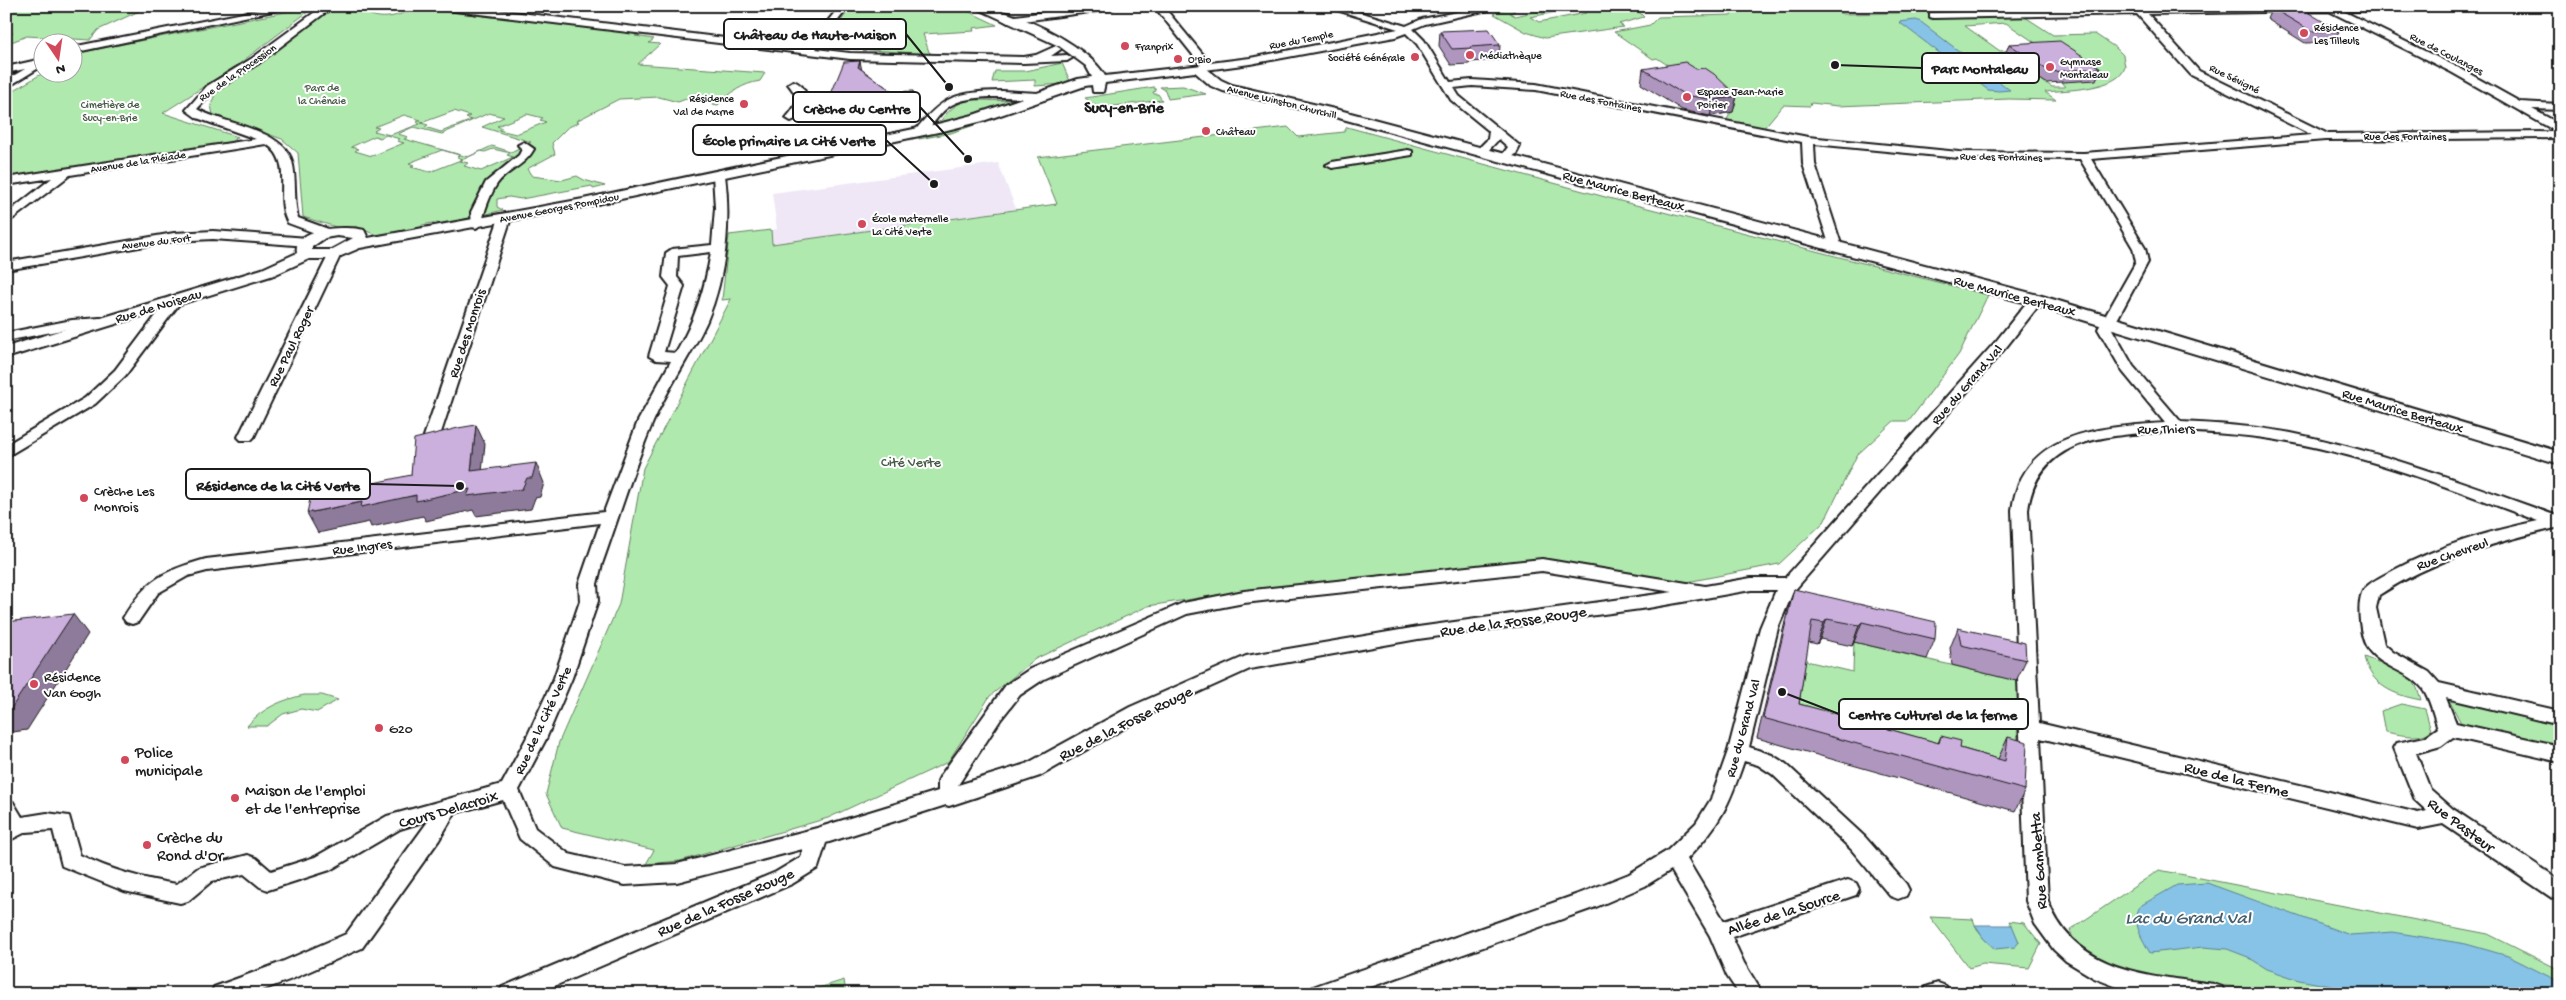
<svg xmlns="http://www.w3.org/2000/svg" width="2566" height="1000" viewBox="0 0 2566 1000" font-family="'Gochi Hand',sans-serif">
  <style>
    .built { fill: #efe7f5 }
    .green { fill: #b0e9ad; stroke: #668264; fill-rule: evenodd }
    .water { fill: #86c3e6; stroke: #5c8095 }
    .lines { fill: none; stroke-linecap: round; stroke-linejoin: round }
    .minor-casing { stroke: #1c1c1c; stroke-width: 4 }
    .tertiary-casing { stroke: #1c1c1c; stroke-width: 4 }
    .minor { fill: #fff; fill-rule: evenodd }
    .tertiary { fill: #fff; fill-rule: evenodd }
    .wall { fill: #af96be; stroke: #1c1c1c }
    .shaded-wall { fill: #8e7a9b; stroke: #1c1c1c }
    .building { fill: #cbafdd; stroke: #1c1c1c }
    .poi-dot { fill: #d1495b; stroke: #fff; stroke-width: 2 }
    .labels { text-anchor: middle; stroke-width: 4; stroke-linejoin: round; paint-order: stroke }
    .far-poi-label { font-size: 11px; fill: #1c1c1c; stroke: #fff; text-anchor: start }
    .far-street-label { font-size: 11px; fill: #1c1c1c; stroke: #fff }
    .far-park-label { font-size: 11px; fill: #485a48; stroke: #fff }
    .street-label { font-size: 14px; fill: #1c1c1c; stroke: #fff }
    .park-label { font-size: 14px; fill: #485a48; stroke: #fff }
    .poi-label { font-size: 14px; fill: #1c1c1c; stroke: #fff; text-anchor: start }
    .far-district-label { font-size: 16px; font-weight: bold; fill: #1c1c1c; stroke: #fff }
    .near-street-label { font-size: 16px; fill: #1c1c1c; stroke: #fff }
    .near-poi-label { font-size: 16px; fill: #1c1c1c; stroke: #fff; text-anchor: start }
    .near-water-label { font-size: 18px; font-style: italic; fill: #465f6d; stroke: #fff }
    .leader { fill: none; stroke: #1c1c1c; stroke-width: 2 }
    .callout-dot { fill: #1c1c1c; stroke: #fff; stroke-width: 2 }
    .callout { fill: #fff; stroke: #1c1c1c; stroke-width: 2 }
    .callout-label { font-size: 15px; text-anchor: middle; font-weight: bold; fill: #1c1c1c }
  </style>
  <rect width="100%" height="100%" fill="#fff"/>
  <filter id="ink" filterUnits="userSpaceOnUse"><feTurbulence type="fractalNoise" baseFrequency=".02" numOctaves="2"/><feDisplacementMap in="SourceGraphic" scale="10" xChannelSelector="R" yChannelSelector="G"/><feConvolveMatrix kernelMatrix="1 2 1 2 8 2 1 2 1" color-interpolation-filters="sRGB"/></filter>
  <g filter="url(#ink)">
    <!-- built -->
    <path class="built" d="M1782,6H1951L1933,12L1842,14L1827,8L1791,11Z
      M998,163L1016,209L772,245L771,230L777,229L772,193Z"/>
    <!-- green -->
    <path class="green" d="M6,6H150L98,30L90,40L27,36L6,44V37L13,33L6,32Z
      M334,6H410L406,9L379,6L365,12C382,22 398,16 415,8L647,34L635,36L654,39L649,43L660,44L638,64L765,73L760,81C742,84 731,92 718,105L686,99L678,102L659,97L619,99L576,121L579,122L567,128L552,143L555,154L527,169L532,176L562,180L577,176L584,180L605,186L593,189L592,186L521,199L509,197L497,199V207L503,210L438,226V222L422,225L421,229L376,235L357,227H336L303,217L298,153L282,139L213,115L211,105L215,94L266,59ZM454,111L470,116L466,118L472,120L441,132L425,127L428,125L421,123ZM489,113L504,117L482,127L531,142L511,152L492,146L468,157L404,139L408,137L398,134L413,127L442,134ZM527,114L543,118L540,120L546,122L516,134L499,130L502,128L497,126ZM404,115L421,120L417,122L420,124L390,135L374,131L379,128L374,127ZM386,135L400,139L397,141L404,143L372,156L355,151L358,149L351,147L375,136L380,138ZM493,149L510,153L507,155L513,157L481,171L464,166L468,163L460,161L481,151L485,152ZM442,150L459,155L457,157L463,159L430,172L411,167L414,165L409,163Z
      M852,6H957L997,25L973,28L974,31L923,34L929,52L932,54L821,47Z
      M1521,6H1524L1512,9L1515,11L1510,13L1515,16L1538,11L1542,13L1546,12L1543,10L1553,8L1557,11L1561,10L1558,7L1563,6H1633L1644,17L1619,24L1624,27L1545,38L1526,32L1494,14L1497,11ZM1577,8L1586,13L1539,22L1530,17Z
      M1751,6H1782L1791,11L1827,8L1843,14L1933,12L1951,6L1985,7L2018,11L1933,15L1937,18L2025,17L2053,35L2095,34L2116,48L2123,55L2125,67C2119,90 2065,90 2045,92L2056,100L2009,99L1838,106L1811,103L1810,106L1783,105L1763,129L1726,121L1733,109L1657,58L1653,59L1614,32L1650,25L1658,17L1732,15L1728,9H1741L1746,12ZM2006,23L2043,48L2042,49L2000,51L1965,26ZM2006,56L2061,82L2065,87H2052Z
      M311,7H314L239,64L163,113L238,137L228,144L6,180V95L43,73L72,72L73,54Z
      M1062,63L1070,81L1063,84L1035,86V80L992,82L995,71H1026Z
      M1183,86L1206,94L1168,99L1165,90L1160,87Z
      M1154,87L1156,91L1153,92L1154,94H1158L1162,100L1099,108L1085,98Z
      M1068,90L1070,92L951,133L919,139L917,135Z
      M1017,98L970,116L939,123C965,86 982,107 1017,98Z
      M1288,127L1298,137L1344,132L1347,127L1620,201L1988,295L1959,354L1909,421H1894L1857,455L1824,522L1779,564L1687,582L1634,574L1531,562L1224,594L1148,606L1035,659L990,696L948,762L828,818L680,861L646,864L654,850L562,828L546,794L559,742L619,604L643,468L731,299L722,300L729,235L771,230L772,244L1057,204L1038,157Z
      M1854,642L2018,681L2017,763L1995,782L1792,724L1802,660L1853,672Z
      M2364,657C2393,669 2412,665 2421,700C2394,695 2371,686 2364,657Z
      M304,695H322L338,700L317,712L301,709L283,714L267,726H247C262,708 282,700 304,695Z
      M2452,699L2560,723V749L2462,725L2450,702Z
      M2401,704L2425,709L2431,730C2421,741 2398,734 2385,732L2381,711Z
      M2159,870L2488,934L2560,970V994H2268L2245,988L2133,975L2077,950L2070,930Z
      M1930,917L1973,919L1977,930L1988,943L2019,942L2009,921L2024,923L2041,944L2029,968L1983,964L1969,968Z
      M844,980L846,994H800Z"/>
    <!-- water -->
    <path class="water" d="M1916,20L1921,22L2010,90L1999,91L1988,90L1899,22Z
      M2207,883L2350,935L2393,932L2466,944L2508,956L2560,982V994H2374L2299,980L2267,969L2248,957L2227,949L2203,947L2150,953C2142,938 2131,923 2140,906L2177,885Z
      M1975,925H2012L2019,942L2015,947L1995,949L1983,938Z"/>
    <g class="lines">
      <!-- minor casing -->
      <g class="minor-casing">
        <path id="minor" d="M278,6H297L72,53V47Z
          M323,6H334L259,63L215,90L197,109C223,124 283,129 292,161C297,179 293,199 298,218L331,230L333,233L331,236H323L288,223C273,197 295,162 266,144L70,175L6,224V214L52,178L6,185V178L256,139L197,118L186,110L207,86L251,59Z
          M435,6H464L806,48L840,6H849L816,49L850,53L1024,57L1036,55L1056,46L1061,49L1051,56L1067,55L1072,58L1067,61L1024,63L850,59L439,9Z
          M1089,6H1116L1112,9L1008,23L1003,20L1008,17Z
          M1154,6H1163L1210,63L1250,58L1398,29L1324,6H1339L1406,26L1422,19L1487,6H1506L1425,24L1413,29L1424,40L1450,82L1472,80L1536,84L1808,137L1959,152L2084,153L2312,135L2191,75L2137,14L1933,18L1930,17V13L2136,7L2483,6L2479,9L2343,11L2459,68L2520,102L2560,104V110L2532,109L2560,124V138L2325,140L2091,159L2145,248L2148,262L2112,329L2133,366L2181,422C2218,424 2255,426 2291,433C2383,452 2471,485 2560,517V527C2495,542 2435,559 2379,595L2376,608L2384,644L2393,652L2429,672L2439,683L2560,711V725L2446,698L2456,723L2560,746V762L2453,737L2441,746L2416,753L2430,789L2453,809L2560,880V901L2552,898L2443,824L2418,829L2040,738L2048,901C2075,973 2149,975 2214,984L2222,987L2225,994H2135L2094,978L2066,961L2054,950L2035,924L2026,901L2012,510C2022,431 2101,427 2165,423L2123,372L2098,329L2136,262L2133,248L2080,159L1959,158L1814,144L1815,164L1842,247L1836,251L1830,247L1803,164L1802,142L1536,90L1472,86L1454,88L1459,96L1520,146L1516,154L1505,162L1499,159L1508,147L1499,139L1485,154H1477L1475,152L1488,139L1489,131L1451,100L1417,44L1406,33L1395,37L1250,64L1198,71L1193,68L1201,65ZM2329,11L2451,72L2557,132L2328,134L2199,71L2148,14ZM2179,431C2216,433 2252,435 2288,442C2374,457 2457,491 2538,521C2488,531 2439,546 2394,570C2385,575 2373,580 2365,588C2355,598 2360,639 2368,649C2382,669 2413,671 2425,692C2431,703 2434,717 2438,728L2425,737L2397,743L2394,748L2415,800L2427,811L2418,813L2039,723L2028,510C2038,432 2118,435 2179,431Z
          M42,59V66L6,88V80L25,69L6,73V67Z
          M793,81C809,86 809,104 802,116L791,121L786,118C798,104 801,100 788,84Z
          M1002,91L1038,93L1043,96L1038,99C1013,98 967,92 947,108C938,115 932,126 924,134L920,135L914,132C943,95 957,92 1002,91Z
          M524,142L534,149C525,166 507,170 497,184C491,193 483,213 482,224L476,228L472,227L471,212L486,182L519,155L522,149L518,145Z
          M1408,150L1412,151V155L1332,168L1326,165L1332,162Z
          M719,171L725,175C731,222 726,277 707,321C691,356 668,387 653,422C633,469 619,517 602,564L597,584L598,601L572,678L546,739L519,790L535,828L569,854L625,867L677,864L817,828L938,791V781L941,775L1006,685L1030,669L1183,603L1244,591L1542,559L1705,586L1751,578H1785L1997,340L2031,297L2036,296L2043,300L2007,346L1793,592L1778,628L1749,747L1772,755L1786,764L1865,837L1906,884L1909,890L1906,896L1898,899L1890,896L1851,849L1772,774L1758,765L1744,761C1729,805 1720,825 1687,859L1724,921L1848,880L1856,883L1859,889L1856,895L1732,937L1744,963L1763,994H1739L1727,976L1710,936L1671,870L1645,886L1596,907L1351,994H1310L1313,987L1321,984L1581,893L1629,874L1667,851L1696,823L1711,799L1728,751L1760,628L1776,590H1751L1648,608L1418,639L1250,669L1144,717L1040,776L949,806L946,805L826,843L818,868L792,884L536,994H499L502,987L776,872L801,857L803,849L677,882L625,885L555,867L520,839L503,800L455,813L439,840L362,948L292,979L252,994H211L214,987L277,964L346,934L429,820L400,829L330,870L268,890L260,887L244,874L212,881L188,901L180,903L124,891L62,866L53,830L26,832L6,842V800L13,802L22,817L47,813L69,816L80,855C111,870 142,879 177,884L198,868L248,855L256,858L271,871L315,857L387,816L502,784L526,739L554,678L580,601L579,584L600,523L207,571L188,576L158,593L138,622L132,624L126,622L123,618C147,579 163,571 206,559L604,512L638,421L671,361L656,360L649,356L670,286L663,277L666,253L672,249L712,245L715,208L713,175ZM711,252C705,289 695,320 676,353L664,352L684,286L677,277L678,256ZM1542,571L1673,592L1418,627L1246,656L1130,707L1026,764L958,785L1001,719L1020,695L1044,679L1187,614L1244,603Z
          M505,214L511,218L436,448L433,451H423L420,448L499,218Z
          M213,231L308,238L314,242L308,246L213,239L174,241L6,270V262L174,233Z
          M335,250L341,254L254,437L251,440H241L238,437L329,254Z
          M175,296L182,300L125,376L95,404L6,457V445L85,398L115,370L170,297Z
          M100,318L105,319L107,322L105,325L72,328L6,341V333L72,320Z
          M1938,983L1946,986L1949,994H1923L1926,987Z"/>
      </g>
      <!-- tertiary casing -->
      <g class="tertiary-casing">
        <path id="tertiary" d="M972,6C1007,6 1088,44 1105,76L1202,65L1221,80L1232,85L1343,111L2042,296L2560,452V464L2030,304L1335,117L1223,91L1211,86L1195,72L1105,83L1103,92H1093L1092,85L1085,86L983,121L943,131L583,207L360,248L334,259H309L274,275L6,358V347L262,269L297,253C292,226 348,226 364,230L368,238L583,199L942,123L973,115L1078,79L1092,77L1086,66L1059,46ZM337,236L353,238L331,250H312V247L325,238Z"/>
      </g>
      <!-- minor -->
      <use href="#minor" class="minor"/>
      <!-- tertiary -->
      <use href="#tertiary" class="tertiary"/>
    </g>
    <!-- wall -->
    <path class="wall" d="M2272,8L2339,31L2334,42L2305,43L2267,19Z
      M1440,31L1500,45L1499,60L1470,62L1469,64L1451,65L1439,46Z
      M2009,44L2101,68L2096,80L2046,83L2005,55Z
      M1643,69L1737,96L1733,112L1710,116L1682,110L1641,84Z
      M862,70L893,92L916,107L911,122L889,123L886,108L855,109L853,114H833L829,99Z
      M1794,589L1935,639L1927,659L1854,642L1852,646L1820,639L1817,644L1808,642L1799,704L1938,743L1941,736L1960,748L1998,759L2008,737L2025,790L2015,811L1757,738L1788,609Z
      M1958,628L2026,660L2016,681L1952,665L1950,648Z"/>
    <!-- shaded-wall -->
    <path class="shaded-wall" d="M860,61L863,76L858,67Z
      M913,91L916,107L911,122L908,106Z
      M852,93L855,109L853,114L850,98Z
      M1737,96L1733,112L1710,116L1714,100Z
      M476,425L485,444L480,490L471,471Z
      M536,463L544,483L540,497L535,498L531,509L476,516L473,510L426,521L423,516L371,527L369,522L318,533L307,513L362,502L470,489L527,478Z
      M73,614L88,634L27,730L6,733V710Z
      M1827,619L1820,639L1817,644L1824,623Z
      M1862,622L1854,642L1852,646L1859,625Z"/>
    <!-- building -->
    <path class="building" d="M2299,7L2339,31H2311L2272,8Z
      M1489,29L1500,45L1470,47L1471,48L1452,49L1440,31Z
      M2060,41L2101,68L2050,72L2009,44Z
      M860,61L858,67L893,92L913,91L908,106L886,107L891,92L852,93L850,98L829,99L844,62Z
      M1685,62L1696,69L1705,68L1714,74L1737,96L1714,100L1685,95L1643,69Z
      M476,425L471,471L536,463L532,478H527L522,489L467,496L470,489L416,501V495L361,507L362,502L307,513L312,490L365,480L364,485L411,475L414,439L458,428Z
      M1794,589L1936,622L1935,639L1862,622L1859,625L1827,619L1824,623L1812,621L1799,704L1841,715L1844,709L1862,714L1863,722L1939,743L1941,736L1961,741L1960,748L2005,761L2008,737L2027,742L2025,790L1763,718Z
      M73,614L10,710H6V648L7,647H6V622Z
      M1958,628L2025,643L2026,660L1961,645Z"/>
  </g>
  <!-- markers -->
  <g class="poi-dot">
    <circle cx="2304" cy="33" r="5"/>
    <circle cx="1125" cy="46" r="5"/>
    <circle cx="1470" cy="55" r="5"/>
    <circle cx="1415" cy="57" r="5"/>
    <circle cx="1178" cy="59" r="5"/>
    <circle cx="2050" cy="67" r="5"/>
    <circle cx="1687" cy="97" r="5"/>
    <circle cx="744" cy="104" r="5"/>
    <circle cx="1206" cy="131" r="5"/>
    <circle cx="862" cy="224" r="5"/>
    <circle cx="84" cy="498" r="5"/>
    <circle cx="34" cy="684" r="5"/>
    <circle cx="379" cy="728" r="5"/>
    <circle cx="125" cy="760" r="5"/>
    <circle cx="235" cy="798" r="5"/>
    <circle cx="147" cy="845" r="5"/>
  </g>
  <g class="labels">
    <!-- far-poi labels -->
    <g class="far-poi-label">
      <text x="2314" y="31">Résidence<tspan x="2314" dy="13">Les Tilleuls</tspan></text>
      <text x="1135" y="50">Franprix</text>
      <text x="1480" y="59">Médiathèque</text>
      <text x="1405" y="61" text-anchor="end">Société Générale</text>
      <text x="1188" y="63">O'Bio</text>
      <text x="2060" y="65">Gymnase<tspan x="2060" dy="13">Montaleau</tspan></text>
      <text x="1697" y="95">Espace Jean-Marie<tspan x="1697" dy="13">Poirier</tspan></text>
      <text x="734" y="102" text-anchor="end">Résidence<tspan x="734" dy="13">Val de Marne</tspan></text>
      <text x="1216" y="135">Château</text>
      <text x="872" y="222">École maternelle<tspan x="872" dy="13">La Cité Verte</tspan></text>
    </g>
    <!-- far-street labels -->
    <g class="far-street-label">
      <text transform="translate(1301 39) rotate(-11)" y="4">Rue du Temple</text>
      <text transform="translate(2447 53) rotate(27)" y="4">Rue de Coulanges</text>
      <text transform="translate(237 72) rotate(-35)" y="4">Rue de la Procession</text>
      <text transform="translate(2235 78) rotate(26)" y="4">Rue Sévigné</text>
      <text transform="translate(1601 100) rotate(11)" y="4">Rue des Fontaines</text>
      <text transform="translate(1282 101) rotate(14)" y="4">Avenue Winston Churchill</text>
      <text x="2405" y="140">Rue des Fontaines</text>
      <text transform="translate(2001 156) rotate(1)" y="4">Rue des Fontaines</text>
      <text transform="translate(138 161) rotate(-9)" y="4">Avenue de la Pléiade</text>
      <text transform="translate(559 207) rotate(-11)" y="4">Avenue Georges Pompidou</text>
      <text transform="translate(156 241) rotate(-7)" y="4">Avenue du Fort</text>
    </g>
    <!-- far-park labels -->
    <g class="far-park-label">
      <text x="322" y="91">Parc de<tspan x="322" dy="13">la Chênaie</tspan></text>
      <text x="110" y="108">Cimetière de<tspan x="110" dy="13">Sucy-en-Brie</tspan></text>
    </g>
    <!-- street labels -->
    <g class="street-label">
      <text transform="translate(1624 190) rotate(15)" y="5">Rue Maurice Berteaux</text>
      <text transform="translate(2015 295) rotate(15)" y="5">Rue Maurice Berteaux</text>
      <text transform="translate(158 305) rotate(-17)" y="5">Rue de Noiseau</text>
      <text transform="translate(466 333) rotate(-72)" y="5">Rue des Monrois</text>
      <text transform="translate(290 346) rotate(-64)" y="5">Rue Paul Roger</text>
      <text transform="translate(1966 384) rotate(-49)" y="5">Rue du Grand Val</text>
      <text transform="translate(2403 410) rotate(17)" y="5">Rue Maurice Berteaux</text>
      <text transform="translate(2166 428) rotate(-1)" y="5">Rue Thiers</text>
      <text transform="translate(362 546) rotate(-7)" y="5">Rue Ingres</text>
      <text transform="translate(2452 553) rotate(-19)" y="5">Rue Chevreul</text>
      <text transform="translate(542 720) rotate(-65)" y="5">Rue de la Cité Verte</text>
      <text transform="translate(1742 728) rotate(-75)" y="5">Rue du Grand Val</text>
    </g>
    <!-- park labels -->
    <g class="park-label">
      <text x="911" y="466">Cité Verte</text>
    </g>
    <!-- poi labels -->
    <g class="poi-label">
      <text x="94" y="495">Crèche Les<tspan x="94" dy="16">Monrois</tspan></text>
      <text x="44" y="681">Résidence<tspan x="44" dy="16">Van Gogh</tspan></text>
      <text x="389" y="733">G20</text>
    </g>
    <!-- far-district labels -->
    <g class="far-district-label">
      <text x="1124" y="112">Sucy-en-Brie</text>
    </g>
    <!-- near-street labels -->
    <g class="near-street-label">
      <text transform="translate(1513 620) rotate(-8)" y="6">Rue de la Fosse Rouge</text>
      <text transform="translate(1125 722) rotate(-27)" y="6">Rue de la Fosse Rouge</text>
      <text transform="translate(2237 778) rotate(14)" y="6">Rue de la Ferme</text>
      <text transform="translate(448 808) rotate(-16)" y="6">Cours Delacroix</text>
      <text transform="translate(2462 824) rotate(37)" y="6">Rue Pasteur</text>
      <text transform="translate(2037 861) rotate(-94)" y="6">Rue Gambetta</text>
      <text transform="translate(725 901) rotate(-24)" y="6">Rue de la Fosse Rouge</text>
      <text transform="translate(1783 911) rotate(-18)" y="6">Allée de la Source</text>
    </g>
    <!-- near-poi labels -->
    <g class="near-poi-label">
      <text x="135" y="757">Police<tspan x="135" dy="18">municipale</tspan></text>
      <text x="245" y="795">Maison de l'emploi<tspan x="245" dy="18">et de l'entreprise</tspan></text>
      <text x="157" y="842">Crèche du<tspan x="157" dy="18">Rond d'Or</tspan></text>
    </g>
    <!-- near-water labels -->
    <g class="near-water-label">
      <text x="2188" y="923">Lac du Grand Val</text>
    </g>
  </g>
  <!-- callouts -->
  <path class="leader" d="M949 87L906 34M1835 65L1922 68M968 159L920 107M934 184L886 140M460 486L370 484M1782 692L1839 714"/>
  <g class="callout-dot">
    <circle cx="949" cy="87" r="5"/>
    <circle cx="1835" cy="65" r="5"/>
    <circle cx="968" cy="159" r="5"/>
    <circle cx="934" cy="184" r="5"/>
    <circle cx="460" cy="486" r="5"/>
    <circle cx="1782" cy="692" r="5"/>
  </g>
  <g class="callout">
    <rect x="724" y="19" width="182" height="30" rx="5"/>
    <rect x="1922" y="53" width="117" height="30" rx="5"/>
    <rect x="793" y="92" width="127" height="30" rx="5"/>
    <rect x="693" y="125" width="193" height="30" rx="5"/>
    <rect x="186" y="469" width="184" height="30" rx="5"/>
    <rect x="1839" y="699" width="189" height="30" rx="5"/>
  </g>
  <g class="callout-label">
    <text x="815" y="39">Château de Haute-Maison</text>
    <text x="1980" y="73">Parc Montaleau</text>
    <text x="857" y="113">Crèche du Centre</text>
    <text x="789" y="145">École primaire La Cité Verte</text>
    <text x="278" y="490">Résidence de la Cité Verte</text>
    <text x="1933" y="719">Centre Culturel de la ferme</text>
  </g>
  <!-- margin -->
  <rect width="2566" height="1000" fill="none" stroke="#fff" stroke-width="25"/>
  <rect x="12" y="12" width="2541" height="975" fill="none" stroke="#1c1c1c" stroke-width="2" filter="url(#ink)"/>
  <!-- north arrow -->
  <g transform="translate(58 58) rotate(167)"><circle r="24" fill="#ffffff" stroke="#a4a4a4"/>
  <path d="M0-4L9 19L0 12L-9 19Z" fill="#d1495b"/>
  <text y="-8" font-size="14" font-weight="bold" text-anchor="middle" fill="#1c1c1c">N</text>
  </g>
</svg>
